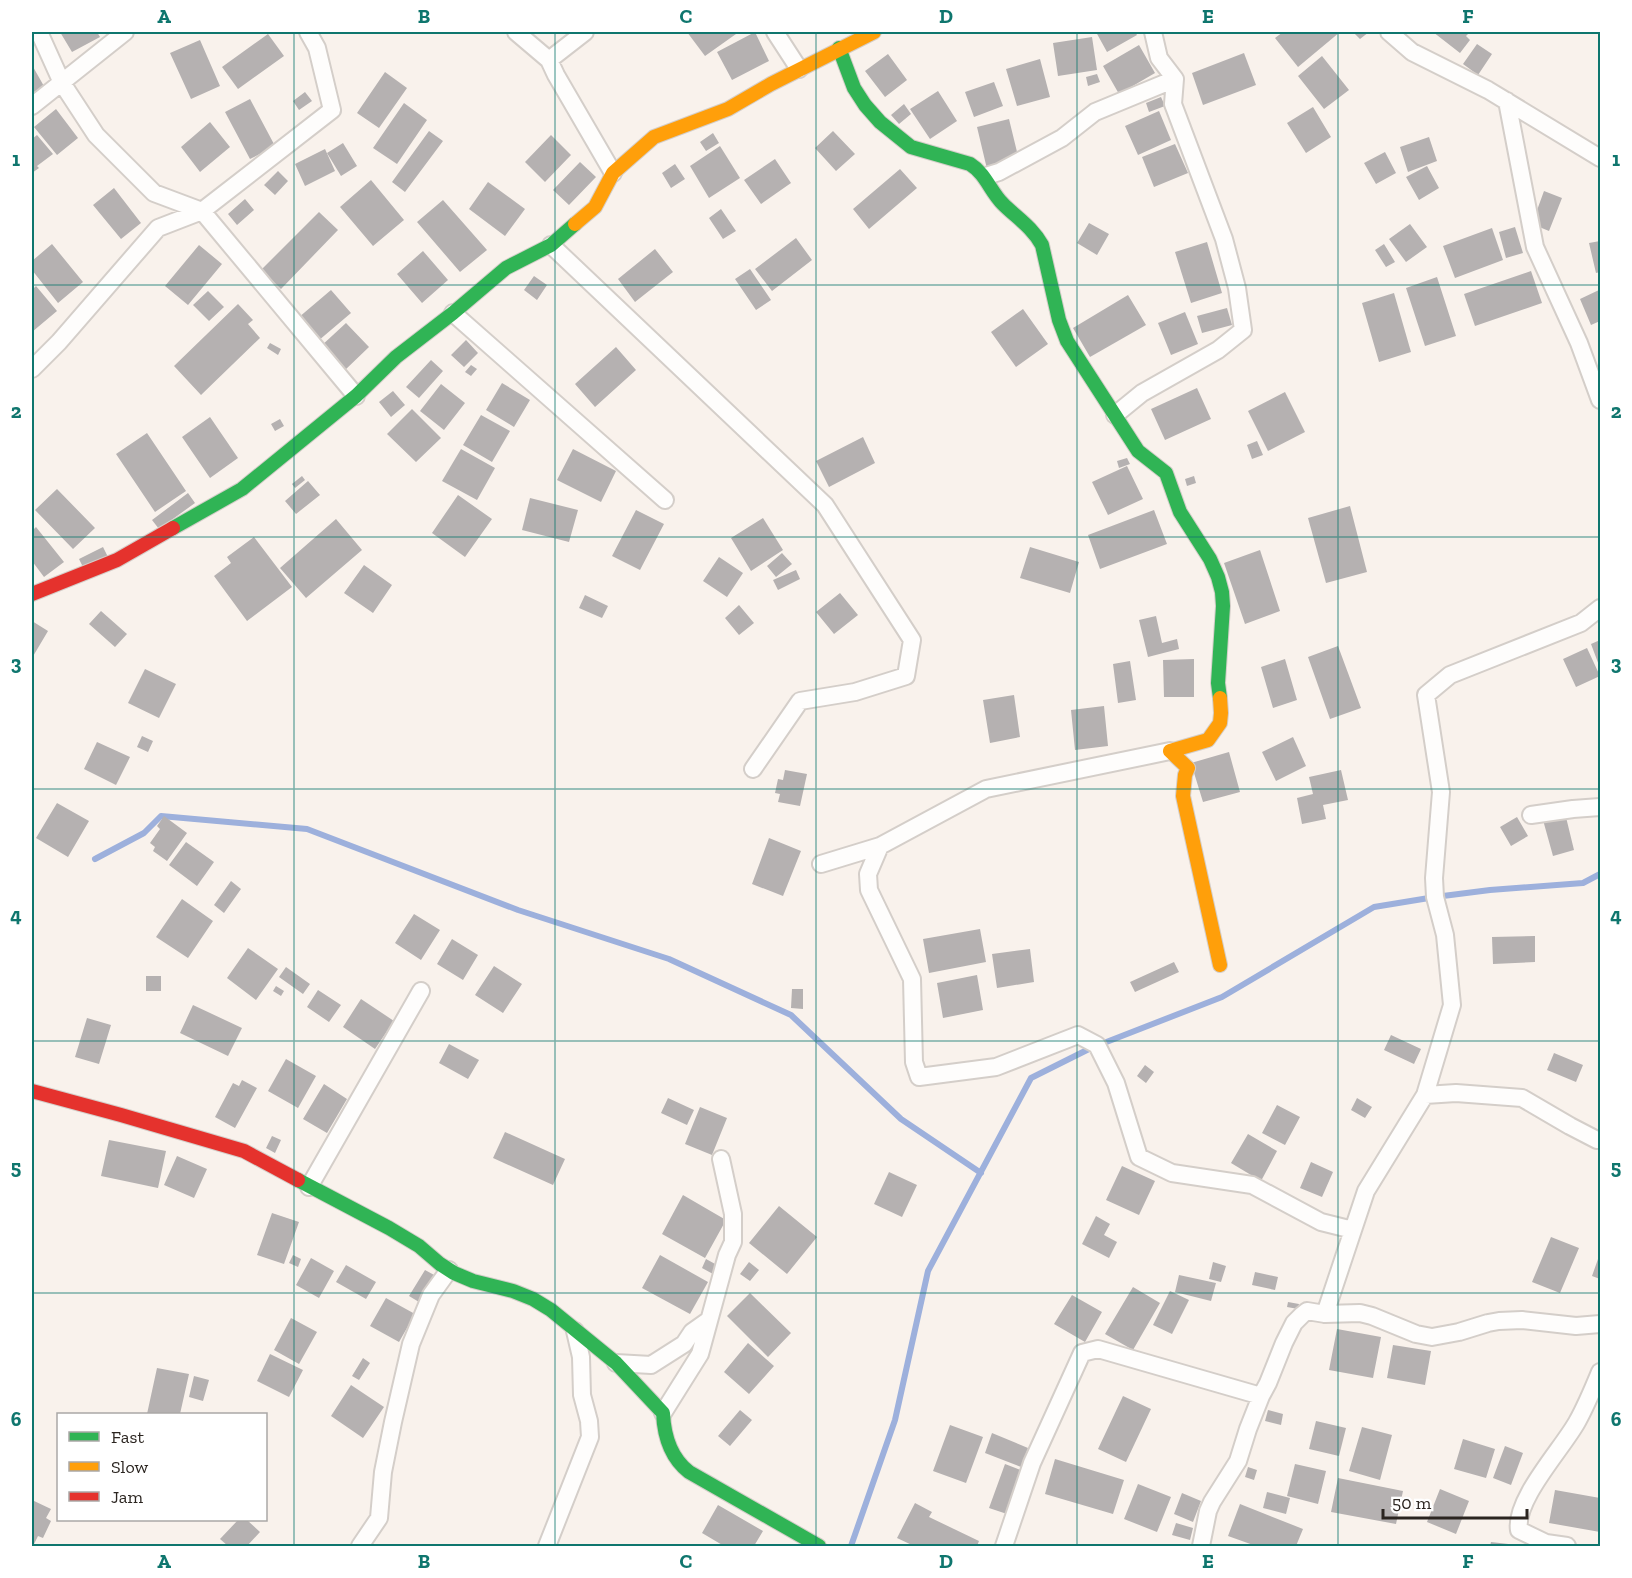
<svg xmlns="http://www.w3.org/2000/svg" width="1632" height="1578" viewBox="0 0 1632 1578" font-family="'Zilla Slab',serif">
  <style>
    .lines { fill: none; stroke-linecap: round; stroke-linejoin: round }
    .stream { stroke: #9db0dc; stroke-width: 6 }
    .building { fill: #b5b1b1 }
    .street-casing { stroke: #d4cec9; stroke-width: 20 }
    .fast-casing { stroke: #d4cec9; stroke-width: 16 }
    .slow-casing { stroke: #d4cec9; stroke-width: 16 }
    .jam-casing { stroke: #d4cec9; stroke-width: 16 }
    .street { stroke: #fefdfc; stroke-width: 16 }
    .fast { stroke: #30b455; stroke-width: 14 }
    .slow { stroke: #ff9f0a; stroke-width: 14 }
    .jam { stroke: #e5322d; stroke-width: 14 }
    .grid { fill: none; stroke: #0f766e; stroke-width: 1.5; stroke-opacity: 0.55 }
    .neatline { fill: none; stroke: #0f766e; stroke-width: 2 }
    .grid-label { font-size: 20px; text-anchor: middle; font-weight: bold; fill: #0f766e }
  </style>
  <rect width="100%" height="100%" fill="#f9f2ec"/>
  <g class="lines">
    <!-- stream -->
    <path class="stream" d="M95,859L144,833L161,816L307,829L518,910L669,959L791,1015L901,1119L981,1173
      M851,1546L895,1420L928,1271L1031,1078L1091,1048L1222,997L1374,907L1435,897L1490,890L1583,883L1600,874"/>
  </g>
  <!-- building -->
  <path class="building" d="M60,32H97L100,37L72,52Z
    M687,32H734L736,34L705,56Z
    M755,32L769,61L732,80L717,52Z
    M1096,32H1135L1137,35L1107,52Z
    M1283,32H1340L1298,67L1275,38Z
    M1356,32H1369L1360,39L1354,33Z
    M1433,32H1470L1466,36L1470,40L1460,53Z
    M268,34L284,56L238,89L222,67Z
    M1092,37L1097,70L1058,76L1053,43Z
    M200,40L220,86L191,99L170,53Z
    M1477,44L1492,54L1478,75L1463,64Z
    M1139,45L1155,73L1119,94L1103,66Z
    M1244,53L1256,85L1203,105L1192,73Z
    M888,54L907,80L885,97L865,71Z
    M1322,56L1349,90L1324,109L1298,76Z
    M1040,59L1050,97L1017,106L1006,69Z
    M32,65L45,88L32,96Z
    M385,72L407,88L379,128L357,113Z
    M1097,74L1100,82L1088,86L1086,77Z
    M994,82L1003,106L974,117L965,92Z
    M938,91L957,121L930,139L910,109Z
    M305,92L312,101L299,110L293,101Z
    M1161,97L1165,106L1149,112L1146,103Z
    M250,99L275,146L250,159L225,112Z
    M404,103L427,120L397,164L373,148Z
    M904,104L911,114L899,124L891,115Z
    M1313,107L1331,137L1306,153L1287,123Z
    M56,109L78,138L57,155L34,127Z
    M1159,111L1171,140L1138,155L1125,126Z
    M1009,119L1019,160L987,169L977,127Z
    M210,122L230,147L200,172L181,147Z
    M429,131L443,141L405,192L392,182Z
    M833,131L855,154L836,171L815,148Z
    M713,133L719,143L706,151L700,142Z
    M37,135L53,154L37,166L39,168L32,173V139Z
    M551,135L571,155L545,182L525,162Z
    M1429,137L1437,161L1408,172L1400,147Z
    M343,143L357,166L341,176L327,153Z
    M1175,144L1188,173L1154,187L1142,157Z
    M720,146L740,178L709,198L690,166Z
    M325,149L335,171L305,186L295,164Z
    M1385,152L1396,173L1376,184L1364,163Z
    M775,159L791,183L761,204L744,180Z
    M580,162L596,177L569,205L553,190Z
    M675,164L685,179L671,188L662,173Z
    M1427,166L1439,188L1419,200L1406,177Z
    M900,169L917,188L869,229L853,209Z
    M278,171L288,181L275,195L264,185Z
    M371,180L404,220L373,246L340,207Z
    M488,182L525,209L505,236L469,209Z
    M114,188L141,223L121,239L93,205Z
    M1544,191L1562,198L1549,231L1532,224Z
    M245,199L254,210L237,225L228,214Z
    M443,200L487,250L460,272L417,222Z
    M721,209L736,231L723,239L709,218Z
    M319,212L338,230L281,289L261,270Z
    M1089,223L1109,234L1097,255L1077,243Z
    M1410,224L1427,247L1406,262L1389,239Z
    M1515,227L1523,253L1506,258L1499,232Z
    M1492,228L1503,260L1455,278L1443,246Z
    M796,238L812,260L772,291L755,269Z
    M1600,241V272L1596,273L1589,243Z
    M1207,242L1222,293L1191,303L1175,252Z
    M52,244L83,282L58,303L32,270V261Z
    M1384,244L1395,262L1386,267L1375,250Z
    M199,245L222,264L188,305L165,286Z
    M655,249L673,272L635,302L618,279Z
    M423,251L448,280L422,303L397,274Z
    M750,269L771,300L756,310L735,279Z
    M1531,271L1542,303L1475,326L1464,294Z
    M534,276L547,285L537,300L524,290Z
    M1437,277L1456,336L1425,346L1406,288Z
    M36,286L57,311L32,332V290Z
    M331,290L351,313L318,341L298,318Z
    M1599,290L1600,321L1591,325L1580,299Z
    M208,291L224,307L209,321L193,305Z
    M1394,293L1411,352L1379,362L1362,303Z
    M1128,295L1146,325L1090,357L1073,328Z
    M238,304L253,320L248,324L260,338L201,395L174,366Z
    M1227,308L1232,325L1202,333L1197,316Z
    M1023,309L1048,344L1016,367L991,332Z
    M1185,312L1198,344L1171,355L1158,323Z
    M346,323L369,347L344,371L320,347Z
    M466,340L478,353L464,367L451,355Z
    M270,343L281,349L278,355L267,348Z
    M616,347L636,370L595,407L575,384Z
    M431,360L443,371L419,398L406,387Z
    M471,365L477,369L471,376L465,372Z
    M502,383L530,400L514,427L486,410Z
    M441,384L465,403L444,430L420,411Z
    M1197,388L1211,419L1165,440L1151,409Z
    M393,391L405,405L391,417L379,402Z
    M1285,392L1305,432L1268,451L1248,411Z
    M412,409L441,438L416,462L387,434Z
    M481,415L510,431L492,462L463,445Z
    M210,417L238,458L210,478L182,437Z
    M280,419L284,426L275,431L271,424Z
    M147,433L186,491L155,512L116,454Z
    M863,437L875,463L829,487L816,461Z
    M1257,441L1263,455L1252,459L1247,445Z
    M461,449L495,468L477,500L442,481Z
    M573,449L616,471L601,502L557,480Z
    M1127,458L1130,464L1119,468L1117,461Z
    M1127,466L1143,499L1108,515L1092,482Z
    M302,476L305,480L295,488L292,484Z
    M1194,476L1196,483L1187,486L1185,479Z
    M308,481L320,495L296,514L285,501Z
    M57,489L95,528L73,549L35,510Z
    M188,493L195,503L159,529L152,520Z
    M458,495L492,519L465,557L432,533Z
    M530,498L578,510L569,542L522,530Z
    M1350,506L1367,572L1326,583L1308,518Z
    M636,510L664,524L640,570L612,556Z
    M1154,510L1167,544L1100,569L1088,535Z
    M763,518L783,550L751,571L731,538Z
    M336,519L362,550L306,598L280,568Z
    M36,527L64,562L44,577L32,561V531Z
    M254,537L292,587L247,621L214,576L231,563L227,557Z
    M103,547L108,557L84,569L79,559Z
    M1030,547L1079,562L1070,593L1020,578Z
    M1260,550L1280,611L1245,624L1224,563Z
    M782,553L792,564L776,577L767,566Z
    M719,557L743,573L727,597L703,581Z
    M364,565L392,585L373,613L344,593Z
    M796,570L800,579L778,590L773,580Z
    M840,593L858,615L834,634L816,612Z
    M585,595L608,606L602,618L579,608Z
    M739,605L754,623L739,635L725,618Z
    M101,611L127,634L115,647L89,624Z
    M1156,616L1162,643L1177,639L1179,649L1148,657L1139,620Z
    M32,621L48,631L32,658Z
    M1600,640V668L1591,644Z
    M1338,646L1361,708L1330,719L1308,657Z
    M1587,648L1600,676L1576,687L1563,659Z
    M1194,659V697H1164L1163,660Z
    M1285,659L1297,700L1273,708L1261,667Z
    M1130,661L1136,700L1118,703L1113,664Z
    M145,669L176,684L159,718L128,703Z
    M1014,695L1020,737L990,743L983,700Z
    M1104,706L1108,746L1075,750L1071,710Z
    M142,736L153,741L148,752L137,747Z
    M1293,737L1306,766L1276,781L1262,752Z
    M97,742L130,757L116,785L84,769Z
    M1229,752L1240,792L1203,802L1191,763Z
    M785,770L807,774L800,806L778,802L780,794L775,793L778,779L783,780Z
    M1341,770L1348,800L1323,805L1326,819L1302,824L1297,798L1313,794L1309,777Z
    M57,803L89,821L68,857L36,838Z
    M1565,813L1574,850L1553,856L1543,820Z
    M164,816L187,833L167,861L153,851L155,847L150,843L160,829L157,826Z
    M1517,817L1528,836L1511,846L1500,827Z
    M769,838L801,851L783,896L752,884Z
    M186,842L214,862L197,886L169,865Z
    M231,881L241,889L224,913L214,905Z
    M182,899L213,921L188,958L156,937Z
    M414,914L440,930L421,960L395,943Z
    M980,929L986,962L929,973L923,939Z
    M1535,936V962L1493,964L1492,937Z
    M452,939L478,955L463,980L437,964Z
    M248,948L278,969L256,1000L227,978Z
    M1030,949L1034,982L997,988L992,954Z
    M1174,962L1179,972L1135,992L1130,982Z
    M494,966L522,984L503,1013L475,995Z
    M286,967L310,984L303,994L279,977Z
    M977,975L983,1010L943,1018L937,983Z
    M146,976H161V991H146Z
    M276,986L284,991L281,996L273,991Z
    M792,989H803V1009L791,1008Z
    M318,990L341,1005L329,1022L307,1007Z
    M361,999L394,1021L375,1049L343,1027Z
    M193,1005L242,1028L228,1056L180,1033Z
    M87,1018L111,1025L99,1064L75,1057Z
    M1391,1035L1421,1049L1414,1064L1384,1050Z
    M449,1044L479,1060L468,1079L439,1063Z
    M1554,1053L1583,1065L1576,1082L1547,1070Z
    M286,1059L316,1076L298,1108L268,1091Z
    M1145,1065L1154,1072L1146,1083L1137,1076Z
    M242,1080L257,1088L235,1128L215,1117L233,1083L239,1086Z
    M324,1084L347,1099L327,1133L303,1119Z
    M668,1098L694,1110L687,1125L661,1113Z
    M1357,1098L1372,1107L1365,1118L1351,1110Z
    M1277,1105L1300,1117L1285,1145L1262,1133Z
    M700,1107L727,1118L712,1155L685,1144Z
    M505,1132L565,1159L553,1185L493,1158Z
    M1248,1134L1277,1151L1261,1181L1231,1163Z
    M272,1136L281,1140L275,1153L266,1148Z
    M109,1140L166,1151L158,1188L101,1176Z
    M177,1156L207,1169L194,1198L164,1185Z
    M1311,1162L1333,1172L1322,1197L1300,1188Z
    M1122,1166L1155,1181L1139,1215L1106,1200Z
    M889,1172L917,1185L902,1217L874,1204Z
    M683,1195L726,1220L705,1258L662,1234Z
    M779,1206L817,1237L787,1274L749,1243Z
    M272,1213L299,1222L284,1264L257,1255Z
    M1096,1216L1110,1224L1104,1235L1117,1242L1109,1258L1082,1244Z
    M1551,1237L1579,1248L1560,1293L1532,1282Z
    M293,1255L301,1259L298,1267L289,1263Z
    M660,1255L708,1282L690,1314L642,1288Z
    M311,1258L334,1271L319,1298L296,1285Z
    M706,1259L717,1265L713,1274L702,1268Z
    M1598,1259L1600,1260V1279L1592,1276Z
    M749,1262L759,1270L750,1281L740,1274Z
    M1213,1262L1226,1266L1221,1282L1209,1279Z
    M346,1265L376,1282L366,1299L336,1282Z
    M425,1270L436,1276L419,1302L409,1296Z
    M1255,1272L1278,1277L1275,1290L1252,1285Z
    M1179,1275L1216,1283L1211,1301L1175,1292Z
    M1133,1287L1160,1303L1133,1350L1105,1334Z
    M1170,1291L1189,1300L1172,1334L1153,1325Z
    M750,1293L791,1333L768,1357L727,1316Z
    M1072,1295L1102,1312L1085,1342L1054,1324Z
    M386,1298L415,1314L399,1342L370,1326Z
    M1288,1302L1299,1304L1298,1309L1287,1307Z
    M291,1318L317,1332L299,1364L274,1350Z
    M1337,1329L1381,1337L1373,1378L1329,1370Z
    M748,1343L774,1366L749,1394L724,1372Z
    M1393,1345L1431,1351L1425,1385L1387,1378Z
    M270,1354L303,1370L289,1397L257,1381Z
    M363,1358L370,1363L359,1380L352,1376Z
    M157,1368L189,1374L180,1414H147Z
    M194,1376L209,1380L203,1401L189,1397Z
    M351,1385L384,1407L363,1438L331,1416Z
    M1123,1396L1151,1409L1126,1462L1098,1449Z
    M740,1410L752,1420L730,1446L718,1436Z
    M1268,1410L1283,1414L1281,1425L1265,1421Z
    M1316,1421L1346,1428L1339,1456L1309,1449Z
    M950,1425L983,1437L966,1483L933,1471Z
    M1362,1427L1392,1435L1380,1480L1349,1471Z
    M992,1433L1028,1448L1021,1467L985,1453Z
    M1463,1439L1495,1449L1486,1478L1454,1469Z
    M1505,1446L1523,1453L1511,1485L1493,1478Z
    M1055,1459L1124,1480L1113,1514L1045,1494Z
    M1005,1464L1023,1471L1007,1514L989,1508Z
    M1295,1464L1326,1471L1318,1504L1287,1496Z
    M1248,1467L1257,1470L1254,1480L1245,1477Z
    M1338,1478L1403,1491L1396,1524L1331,1512Z
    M1138,1484L1171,1497L1157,1532L1124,1519Z
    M1440,1489L1469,1501L1456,1534L1427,1522Z
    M1555,1490L1600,1498V1532L1549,1523Z
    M1267,1492L1290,1498L1286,1514L1263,1508Z
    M1182,1493L1201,1501L1193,1522L1174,1514Z
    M32,1500L51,1509L46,1518L51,1521L43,1538L38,1536L33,1546H32Z
    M915,1503L932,1512L929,1517L979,1541L977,1546H914L897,1538Z
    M1240,1504L1303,1529L1296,1546H1256L1228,1536Z
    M718,1505L763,1531L754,1546H724L702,1533Z
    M238,1520H247L260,1532L247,1546H228L220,1539Z
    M1176,1523L1193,1528L1190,1540L1172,1535Z
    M1491,1542L1517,1545V1546H1490Z"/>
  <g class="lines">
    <!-- street casing -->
    <g class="street-casing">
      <path id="street" d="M39,32L62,83L96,135L154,193L202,211L356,396
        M516,32L549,60L556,75L613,173
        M775,32L799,69
        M1389,32L1412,52L1488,90L1600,158
        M549,60L585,32
        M1507,101L1535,247L1579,343L1600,400
        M32,106L125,32
        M986,176L999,172L1062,138L1095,112L1175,79
        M551,245L825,505L912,640L906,676L855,692L800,701L753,769
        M453,313L665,500
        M32,369L59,342L158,228L202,211L332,110L317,48L308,32
        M1115,415L1142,393L1218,350L1243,330L1237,288L1224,239L1173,104L1175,79L1159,58L1153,32
        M1531,815L1573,809L1600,807
        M880,846L868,874L869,890L912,979L914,1062L919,1077L996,1067L1078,1035L1097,1045L1116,1083L1139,1157L1172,1173L1252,1185L1321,1222L1353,1230
        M821,864L880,846L986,789L1170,751
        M1425,1095L1456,1093L1522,1098L1570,1126L1597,1140
        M309,1187L421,991
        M1325,1314L1366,1191L1425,1095L1452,1005L1445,935L1435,897L1434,878L1441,792L1426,695L1450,675L1581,623L1600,608
        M616,1363L651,1365L684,1344L692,1332L709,1320
        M663,1413L700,1354L727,1255L733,1242V1214L721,1159
        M360,1546L379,1518L383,1472L393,1422L411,1344L431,1295L449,1270
        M547,1546L590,1437L589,1421L582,1395L581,1357L575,1331
        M1004,1546L1032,1463L1082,1353L1098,1349L1261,1396
        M1201,1546L1208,1511L1212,1502L1238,1461L1248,1429L1261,1396L1268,1383L1284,1343L1294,1323L1302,1315L1307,1311L1325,1314L1360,1313L1372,1316L1416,1334L1432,1337L1459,1332L1488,1323L1499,1321L1522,1320L1576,1326L1600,1324
        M1567,1546L1546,1543L1519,1530C1514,1500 1562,1449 1577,1422C1586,1406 1593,1389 1600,1372"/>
    </g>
    <!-- fast casing -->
    <g class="fast-casing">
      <path id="fast" d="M839,48L854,88L865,105L880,122L911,147L970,164C986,174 990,191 1003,204C1017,218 1032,227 1042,245L1059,320L1067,341L1138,451L1166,473L1180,512L1210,559L1218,577L1222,592L1223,606L1218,683L1220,698
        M173,528L242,489L356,396L396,357L453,313L506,268L551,245L575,224
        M298,1180L389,1228L419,1246L440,1264L454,1273L473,1281L513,1291L533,1299L551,1310L616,1363L663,1413C664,1435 671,1458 689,1472L819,1546"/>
    </g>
    <!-- slow casing -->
    <g class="slow-casing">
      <path id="slow" d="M575,224L595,207L613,173L654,137L728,109L771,84L874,32
        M1220,698L1221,713L1220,723L1208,740L1170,751L1188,768L1185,775L1183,796L1220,965"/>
    </g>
    <!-- jam casing -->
    <g class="jam-casing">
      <path id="jam" d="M32,594L117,560L173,528
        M32,1091L121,1115L244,1151L298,1180"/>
    </g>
    <!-- street -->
    <use href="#street" class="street"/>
    <!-- fast -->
    <use href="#fast" class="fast"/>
    <!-- slow -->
    <use href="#slow" class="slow"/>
    <!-- jam -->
    <use href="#jam" class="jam"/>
  </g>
  <!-- grid -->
  <path class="grid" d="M294,32V1546M555,32V1546M816,32V1546M1077,32V1546M1338,32V1546M32,285H1600M32,537H1600M32,789H1600M32,1041H1600M32,1293H1600"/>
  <!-- border -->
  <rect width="1632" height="1578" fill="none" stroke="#ffffff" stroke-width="66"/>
  <!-- legend -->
  <rect x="57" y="1413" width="210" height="108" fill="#ffffff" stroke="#aaa8a6" stroke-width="1.5"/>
  <rect x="69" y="1432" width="30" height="9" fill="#30b455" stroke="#aaa8a6" stroke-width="1.5"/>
  <text x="111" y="1443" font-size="18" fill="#2b2520">Fast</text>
  <rect x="69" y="1462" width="30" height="9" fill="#ff9f0a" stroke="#aaa8a6" stroke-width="1.5"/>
  <text x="111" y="1473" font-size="18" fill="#2b2520">Slow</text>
  <rect x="69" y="1492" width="30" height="9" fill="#e5322d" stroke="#aaa8a6" stroke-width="1.5"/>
  <text x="111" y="1503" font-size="18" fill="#2b2520">Jam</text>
  <!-- scale -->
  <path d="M1383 1509v9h144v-9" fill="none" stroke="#2b2520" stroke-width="3"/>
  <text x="1392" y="1509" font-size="18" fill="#2b2520" stroke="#ffffff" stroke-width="4.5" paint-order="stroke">50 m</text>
  <rect x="33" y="33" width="1566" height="1512" class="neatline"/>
  <g class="grid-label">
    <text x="164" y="23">A</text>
    <text x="424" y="23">B</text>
    <text x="686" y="23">C</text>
    <text x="946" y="23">D</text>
    <text x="1208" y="23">E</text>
    <text x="1468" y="23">F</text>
    <text x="16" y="166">1</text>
    <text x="1616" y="166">1</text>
    <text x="16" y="418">2</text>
    <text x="1616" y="418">2</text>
    <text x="16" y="670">3</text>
    <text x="1616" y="670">3</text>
    <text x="16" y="922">4</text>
    <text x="1616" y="922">4</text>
    <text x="16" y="1174">5</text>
    <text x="1616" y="1174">5</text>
    <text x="16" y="1426">6</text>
    <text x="1616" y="1426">6</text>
    <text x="164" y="1568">A</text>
    <text x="424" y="1568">B</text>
    <text x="686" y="1568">C</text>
    <text x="946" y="1568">D</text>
    <text x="1208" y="1568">E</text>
    <text x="1468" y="1568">F</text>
  </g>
</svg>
